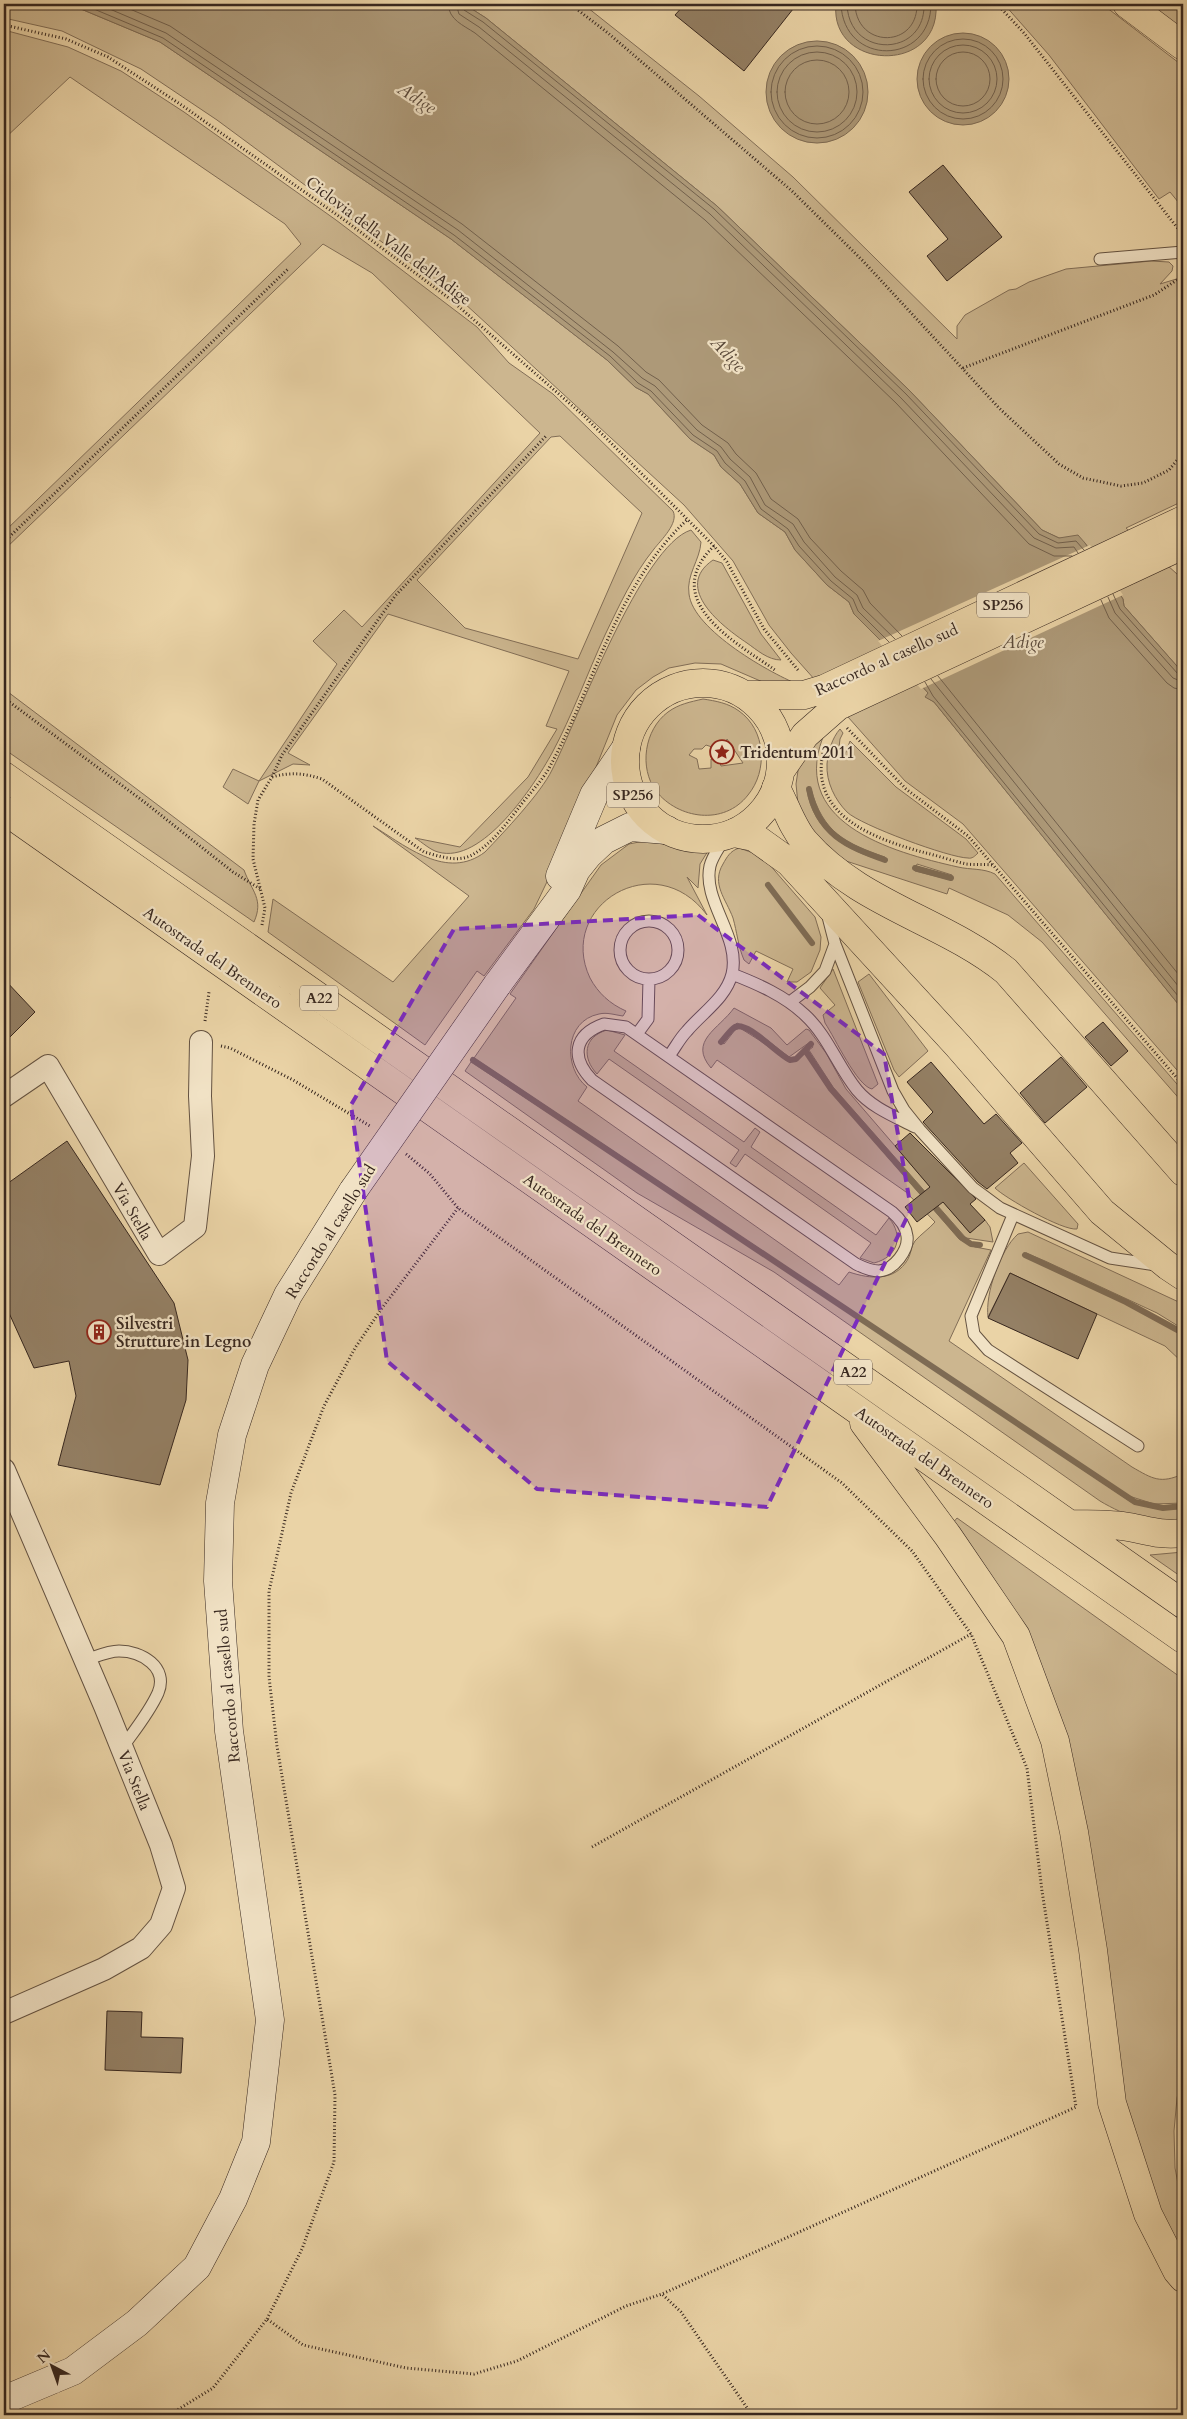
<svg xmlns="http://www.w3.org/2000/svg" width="1187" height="2419" viewBox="0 0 1187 2419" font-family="Cardo,serif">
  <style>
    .green { fill: #ccb68f; stroke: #826e57; fill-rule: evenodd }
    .water { fill: #ad9978; stroke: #7e6b54 }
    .pier { fill: #ead3a6 }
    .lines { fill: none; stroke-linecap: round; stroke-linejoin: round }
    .shore { stroke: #72604c; stroke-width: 1 }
    .stream { stroke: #7e6b54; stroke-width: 6 }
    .building { fill: #948065; stroke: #37271f }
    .service-casing { stroke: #645241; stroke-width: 13 }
    .minor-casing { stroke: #645241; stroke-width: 24 }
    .secondary-casing { stroke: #37271f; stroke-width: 29 }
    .primary-casing { stroke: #37271f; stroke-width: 29 }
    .trunk-casing { stroke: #37271f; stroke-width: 29 }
    .motorway-casing { stroke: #37271f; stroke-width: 29 }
    .path { stroke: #37271f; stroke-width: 3; stroke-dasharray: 1 2.5; stroke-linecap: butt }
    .service { stroke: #f1e2c5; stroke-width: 11 }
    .minor { stroke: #f1e2c5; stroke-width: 22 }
    .secondary { stroke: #f1e2c5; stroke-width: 28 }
    .primary { stroke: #ead3a6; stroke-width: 28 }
    .trunk { stroke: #ead3a6; stroke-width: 28 }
    .motorway { stroke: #ead3a6; stroke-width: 28 }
    .secondary-bridge-casing { stroke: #37271f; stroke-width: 29; stroke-linecap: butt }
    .secondary-bridge { stroke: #f1e2c5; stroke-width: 28 }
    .marked { fill: #7b2cbf; fill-opacity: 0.2; stroke: #7b2cbf; stroke-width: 4; stroke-dasharray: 10 6; stroke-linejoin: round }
    .labels { text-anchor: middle; stroke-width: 4.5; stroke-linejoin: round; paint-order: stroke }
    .shield { fill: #f1e2c5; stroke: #6f5f51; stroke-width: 1 }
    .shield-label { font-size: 15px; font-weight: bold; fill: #37271f }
    .street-label { font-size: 16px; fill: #37271f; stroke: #f1e2c5 }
    .poi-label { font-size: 16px; font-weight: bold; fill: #37271f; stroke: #f1e2c5; text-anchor: start }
    .water-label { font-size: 18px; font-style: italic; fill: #5a493a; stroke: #f1e2c5 }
  </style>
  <rect width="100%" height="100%" fill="#ead3a6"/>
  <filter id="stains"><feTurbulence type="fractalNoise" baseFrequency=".004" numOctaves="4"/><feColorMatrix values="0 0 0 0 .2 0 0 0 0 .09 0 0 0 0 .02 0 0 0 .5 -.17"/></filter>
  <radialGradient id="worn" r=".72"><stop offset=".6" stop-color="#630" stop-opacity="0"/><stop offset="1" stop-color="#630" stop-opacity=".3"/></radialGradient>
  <!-- green -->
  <path class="green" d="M4,4H69L160,42L451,239L607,360L635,387L648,394L690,439L714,455L721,467L740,484L758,513L785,532L795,550L827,585L849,602L854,614L897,657L928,693L926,697L934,702L1183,1010V1077L963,824L905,781L791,653L769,625L733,561L684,505L463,302L217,120L141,69L62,31L4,18Z
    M464,4H583L699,96L793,177L957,339V326L965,315L1009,290L1016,289L1029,282L1066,269L1151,261L1169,262L1173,266L1172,271L1160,284L1183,277V501L1126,528L1177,574L1183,573V673L1124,606L1123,599L1085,543L1059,538L1042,530L909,390L717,206L486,18Z
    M1004,4H1102L1183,66V208L1170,192L1159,199L1049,55Z
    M1148,4H1183V32Z
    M4,30L68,47L121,71L184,112L336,220L477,327L509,363L553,394L673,511C679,523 661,540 654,549C633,575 619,606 605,635C587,674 572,716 552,753C534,786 482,865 438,852C430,850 422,842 415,838L460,847L528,777L557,729L546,726L569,671L388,614L288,753L310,765L293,764L259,781L248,804L223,787L233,769L259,781L337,664L313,641L344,610L362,627L540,433L372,273L323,244L4,550V532L301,244L285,224L70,77L4,139ZM560,436L642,513L578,659L465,628L417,580L551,437Z
    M691,530L701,542C700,560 686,575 689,594C693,630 771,674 802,686H772L721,664L695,663L669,668L653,677L636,690L617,715L565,844L534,909L484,976L477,971L425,1045L268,932L273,899L393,982L469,896L373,826C406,846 447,881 485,852C504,832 541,793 552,770C577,721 642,545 691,530Z
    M713,560L722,563L761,634L781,660C768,660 757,650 747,643C723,627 672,588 713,560Z
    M4,689L244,870C252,892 264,899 254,922L4,749Z
    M703,699C716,701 728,703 739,711C766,730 768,771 748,795C724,826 678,819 656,791C639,768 644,730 668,712C679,704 690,702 703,699ZM727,739L743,763L721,766L718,757L714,760L711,759V768L699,769L697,759L689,755L694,749H702L706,745L715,748L720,743L724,749Z
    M840,729L843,733L840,739L838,756L844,757L850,741L896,787L966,839L978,853C975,856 972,859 968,858C950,858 860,825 847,812C835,800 826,782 827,764C828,752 832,738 840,729Z
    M826,730C784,822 891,852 958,867C971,870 983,868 995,874L1183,1091V1103L1042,942L1008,915L949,888L947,894L846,861L817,840L798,804L796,784L799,764ZM811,789C823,832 845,844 885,857L884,861C847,851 813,831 807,790ZM917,864L952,875L951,880L915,871Z
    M644,841L708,851L700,864L698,888L687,877L707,915C655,845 556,906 590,978C598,993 610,1004 626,1011L623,1016C615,1015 607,1012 599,1014C564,1021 563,1068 587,1087L578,1101L839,1285L849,1272C870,1279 895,1282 908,1259C911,1254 911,1246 915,1241C921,1234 929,1229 935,1222L906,1192L717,1060L711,1068C688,1041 719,1029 734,1008L771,1028L787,1045L806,1029L809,1030L826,1053L846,1089L970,1233L985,1220L990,1227L993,1242L966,1238L833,1087L809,1050L813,1047L810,1042L789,1057L762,1036L737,1023L720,1041L724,1044L735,1030L740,1028L759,1040L788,1061H795L805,1053L827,1087L959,1239L975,1247L991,1250L949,1341L1132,1467C1153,1479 1160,1484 1183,1474V1503L1154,1504L1129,1496L474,1058L516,998L510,994L601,865L629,844Z
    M739,848L762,856L815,917L821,937L820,950L811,972L797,982H787L793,969L756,951L749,964L744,960C738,946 737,932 733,918C726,899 711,884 723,864C727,857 730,851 739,848Z
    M833,969L876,1079L878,1084L872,1089C857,1086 835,1038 825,1023L823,1015L835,1005L820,988Z
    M869,974L928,1051L899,1077L894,1070L858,982Z
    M607,1030L625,1035L614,1051L744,1142L755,1128L760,1132L751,1147L876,1235L889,1218C904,1236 898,1257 874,1263L860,1258L871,1243L745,1154L736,1167L730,1163L739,1150L609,1059L597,1074C582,1058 583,1037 607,1030Z
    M471,1062L754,1248L1131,1502C1148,1508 1165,1511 1183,1508V1522C1154,1526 1125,1516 1100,1501L774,1272L637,1193L465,1071Z
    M1024,1163L1078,1224L1077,1229C1063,1231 1005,1198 995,1188Z
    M1028,1232L1183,1304V1329L1157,1313L1045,1261L1026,1253L1024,1256L1107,1294L1176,1330L1183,1335V1363L1165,1346L1010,1273L988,1317C985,1294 1000,1250 1018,1234Z
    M957,1518L1183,1679V2071L1177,2098L1174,2131L1175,2168L1183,2210V2257L1161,2223L1125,2114L1070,1774L952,1524Z
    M1183,1552V1578L1150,1555Z"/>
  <!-- water -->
  <path class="water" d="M69,4H464L486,18L717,206L909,390L1042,530L1059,538L1078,535L1085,543L1123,599L1124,606L1183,673V1010L934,702L925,697L928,693L897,657L854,614L849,602L827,585L795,550L785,532L758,513L740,484L721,467L714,455L690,439L648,394L635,387L607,360L451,239L160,42Z
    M836,4H936C941,75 829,71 836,4Z
    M917 79a46 46 0 1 1 92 0a46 46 0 1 1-92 0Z
    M766 92a51 51 0 1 1 102 0a51 51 0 1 1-102 0Z"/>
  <!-- pier -->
  <path class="pier" d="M1090,545L1123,595L921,689L878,641Z"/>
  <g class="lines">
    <!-- shore -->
    <path class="shore" d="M82,4L163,38L454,235L610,356L638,383L651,391L693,435L717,451L725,463L745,481L761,509L788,529L799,546L831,581L853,599L858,611L889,642
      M98,4L166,33L458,230L613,352L642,378L655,386L697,430L721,447L730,459L750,477L765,505L793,524L804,542L835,577L857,595L863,608L895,639
      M118,4L170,26L462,224L618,346L646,372L659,380L702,425L728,443L736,454L756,473L771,499L798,519L810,538L841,571L863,590L870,603L902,636
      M448,4C449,20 463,25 475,33L705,220L896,403L1029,544L1054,556H1072
      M456,4L459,14L479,27L710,214L901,398L1034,538L1056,548L1074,547L1078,553
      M462,4L464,10L483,22L714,209L906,394L1039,534L1058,543L1076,541L1084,550
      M841,4C843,67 931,66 931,4
      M847,4C848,59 926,58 924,4
      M855,4C856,49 918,49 917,4
      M923 79a40 40 0 1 1 80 0a40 40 0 1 1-80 0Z
      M929 79a34 34 0 1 1 68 0a34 34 0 1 1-68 0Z
      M771 92a46 46 0 1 1 92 0a46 46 0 1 1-92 0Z
      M777 92a40 40 0 1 1 80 0a40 40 0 1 1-80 0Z
      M936 79a27 27 0 1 1 54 0a27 27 0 1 1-54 0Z
      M785 92a32 32 0 1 1 64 0a32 32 0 1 1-64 0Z
      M1113,594L1120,609L1178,674L1183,676
      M1108,597L1115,613L1173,678L1183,682
      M1101,600L1109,618L1167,683L1174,688L1183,690
      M938,676L1183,980
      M931,679L1183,992
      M925,682L933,696L1183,1002"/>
    <!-- stream -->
    <path class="stream" d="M809,789C818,834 846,846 885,860
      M915,868L951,878
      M768,885L812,943
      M721,1042C725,1038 730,1030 735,1027C748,1021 778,1055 790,1060L796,1059L811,1044
      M805,1050L831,1089L962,1238L971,1244L980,1245
      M473,1060L1135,1502L1163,1508L1183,1506
      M1025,1255L1126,1302L1183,1333"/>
  </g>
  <!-- building -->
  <path class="building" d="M685,4H797L744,71L675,15Z
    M943,165L1002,237L947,281L927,256L948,239L909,192Z
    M4,979L35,1012L4,1043Z
    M1103,1022L1128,1051L1111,1066L1085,1037Z
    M1061,1057L1087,1087L1045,1123L1020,1093Z
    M931,1062L984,1124L996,1114L1022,1143L1010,1153L1018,1163L987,1189L978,1182L923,1122L933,1112L907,1082Z
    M910,1133L976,1199L970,1204L985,1220L970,1233L943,1202L917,1222L905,1207L930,1187L895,1146Z
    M67,1141L174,1303L188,1360L186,1400L160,1485L58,1465L76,1396L69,1361L34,1368L4,1302V1186Z
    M1010,1273L1097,1314L1078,1359L988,1318Z
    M107,2011L142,2012L141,2037L183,2038L181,2073L105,2070Z"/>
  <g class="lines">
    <!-- service casing -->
    <g class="service-casing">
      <path id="service" d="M1100,259L1183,252
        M620 950a29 29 0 1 1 58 0a29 29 0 1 1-58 0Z
        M835,944L893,1091L904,1110L920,1130L973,1188L1000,1208L1110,1258L1156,1265
        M732,974C758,984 785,996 805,1015C828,1036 838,1067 857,1090C872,1108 896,1117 915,1127
        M790,1002L810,987L825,971L835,944L827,913
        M604,1024L626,1027L892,1212C899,1218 906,1226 907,1236C909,1250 894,1270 879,1271C871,1271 864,1268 856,1264L592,1080C571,1058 573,1035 604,1024Z
        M637,1034L648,1019L649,979
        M669,1056C675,1048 680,1038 687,1031C702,1013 726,998 732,974C741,937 702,901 710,866C712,856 722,844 726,835
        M1013,1215L971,1316L974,1334L988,1350L1138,1446
        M85,1660C95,1657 108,1651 119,1651C141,1651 169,1667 158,1693C149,1713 134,1731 122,1748"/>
    </g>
    <!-- minor casing -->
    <g class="minor-casing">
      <path id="minor" d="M4,1096L48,1066L159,1254L195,1227L203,1156L200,1096L201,1042
        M4,1470L105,1706L161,1845L174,1888L161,1925L141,1948L104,1969L4,2013"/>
    </g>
    <!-- secondary casing -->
    <g class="secondary-casing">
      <path id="secondary" d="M560,876L594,795L626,748
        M497,985L567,890L576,870L588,855L604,840L630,827L667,830
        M4,2400L73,2371L137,2323L197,2267L233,2199L256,2142L270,2020L229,1731L218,1581L220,1503L232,1435L255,1365L288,1295L353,1191"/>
    </g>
    <!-- primary casing -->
    <g class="primary-casing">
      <path id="primary" d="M625 761a78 78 0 1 1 156 0a78 78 0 1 1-156 0Z
        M746,695H804L824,689L1183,520
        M781,770L805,735L838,706L1183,545"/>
    </g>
    <!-- trunk casing -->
    <g class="trunk-casing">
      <path id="trunk" d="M1127,4L1183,46"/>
    </g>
    <!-- motorway casing -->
    <g class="motorway-casing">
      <path id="motorway" d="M4,776L1183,1604
        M776,788C786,806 792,827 805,842C859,904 944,921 1006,971L1183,1172
        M4,810L1183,1639
        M734,833L754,837L789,862L958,1046L1102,1212L1168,1266L1183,1276
        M864,1423L948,1536L1016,1636L1055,1741L1074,1832L1093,1950L1112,2103L1148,2214L1177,2271L1183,2278
        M1071,1524C1088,1524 1105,1524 1122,1526C1145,1529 1157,1536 1183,1533"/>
    </g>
    <!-- path -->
    <path class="path" d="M570,4L608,33L792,191L863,261L999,408L1059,464L1083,478L1121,486L1143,483L1169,470L1183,453
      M997,4L1024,33L1183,235
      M4,25L66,39L108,57L180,104L347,222L450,299L584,416L714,546L727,562L764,629L798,670
      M963,368L1154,295L1183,276
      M4,542L288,269
      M714,546C658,600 735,642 775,670
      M4,698L143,801L233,872L262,890
      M847,728L906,789L968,836L1183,1085
      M823,753C809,817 878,840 926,853C939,856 953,861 966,864C975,865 984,864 993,865
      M272,777L282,755L395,596L547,435
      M262,925L265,908L253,859L254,824L258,800L272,777C290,772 304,773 322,779L424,852C439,856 457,863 472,855C492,844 507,823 520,806C529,794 540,783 548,770C594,687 616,585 688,519
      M205,1021L209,992
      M221,1046L230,1048L293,1080L370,1126
      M406,1154L430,1174L458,1208L842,1483L912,1551L971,1634L1027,1768L1042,1891L1076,2107L662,2294
      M592,1847L971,1634
      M267,2319L302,2249L334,2162L335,2095L277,1746L269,1677V1591L291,1493L324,1406L355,1348L382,1308L458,1208
      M169,2415L213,2388L267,2319L303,2345L406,2368L474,2374L517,2361L626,2306L662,2294L681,2312L752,2415"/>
    <!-- service -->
    <use href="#service" class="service"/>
    <!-- minor -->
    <use href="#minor" class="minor"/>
    <!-- secondary -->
    <use href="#secondary" class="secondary"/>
    <!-- primary -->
    <use href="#primary" class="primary"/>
    <!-- trunk -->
    <use href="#trunk" class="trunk"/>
    <!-- motorway -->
    <use href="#motorway" class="motorway"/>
    <!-- secondary-bridge casing -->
    <g class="secondary-bridge-casing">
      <path id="secondary-bridge" d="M353,1191L497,985"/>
    </g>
    <!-- secondary-bridge -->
    <use href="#secondary-bridge" class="secondary-bridge"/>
  </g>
  <!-- marked area -->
  <path class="marked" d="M698,915L884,1054L911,1209L767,1507L537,1489L387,1361L351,1105L454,929Z"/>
  <!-- icons -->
  <defs>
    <g id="sight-ring" transform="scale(1.25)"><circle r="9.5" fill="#f1e2c5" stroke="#8f2418" stroke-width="1.5"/><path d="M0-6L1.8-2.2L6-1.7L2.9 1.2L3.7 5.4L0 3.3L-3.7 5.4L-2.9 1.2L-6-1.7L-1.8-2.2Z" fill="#8f2418"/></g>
    <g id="building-ring" transform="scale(1.25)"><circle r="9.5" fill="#f1e2c5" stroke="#8f2418" stroke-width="1.5"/><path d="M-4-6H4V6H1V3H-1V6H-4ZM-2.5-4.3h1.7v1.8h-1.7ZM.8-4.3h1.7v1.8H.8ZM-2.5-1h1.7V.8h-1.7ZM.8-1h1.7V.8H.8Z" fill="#8f2418"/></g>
  </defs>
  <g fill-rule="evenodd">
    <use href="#sight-ring" x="722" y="752"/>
    <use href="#building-ring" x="99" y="1332"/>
  </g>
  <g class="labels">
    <!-- shield labels -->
    <g class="shield">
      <rect x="977" y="592.5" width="52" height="25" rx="4"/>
      <rect x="607" y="782.5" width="52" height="25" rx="4"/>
      <rect x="300" y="985.5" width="38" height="25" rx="4"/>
      <rect x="834" y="1359.5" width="38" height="25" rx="4"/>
    </g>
    <g class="shield-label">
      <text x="1003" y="610">SP256</text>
      <text x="633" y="800">SP256</text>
      <text x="319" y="1003">A22</text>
      <text x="853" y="1377">A22</text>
    </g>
    <!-- street labels -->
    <g class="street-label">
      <text transform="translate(389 240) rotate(37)" y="6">Ciclovia della Valle dell'Adige</text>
      <text transform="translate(886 659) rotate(-24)" y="6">Raccordo al casello sud</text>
      <text transform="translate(213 957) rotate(35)" y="6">Autostrada del Brennero</text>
      <text transform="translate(133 1211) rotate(60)" y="6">Via Stella</text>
      <text transform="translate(593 1224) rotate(35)" y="6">Autostrada del Brennero</text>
      <text transform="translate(330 1231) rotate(-58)" y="6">Raccordo al casello sud</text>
      <text transform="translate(925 1457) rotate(35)" y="6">Autostrada del Brennero</text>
      <text transform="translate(227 1686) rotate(-95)" y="6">Raccordo al casello sud</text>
      <text transform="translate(135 1780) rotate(68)" y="6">Via Stella</text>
    </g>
    <!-- poi labels -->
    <g class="poi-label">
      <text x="740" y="758">Tridentum 2011</text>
      <text x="116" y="1329">Silvestri<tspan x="116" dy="18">Strutture in Legno</tspan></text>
    </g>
    <!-- water labels -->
    <g class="water-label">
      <text transform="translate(417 98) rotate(33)" y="6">Adige</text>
      <text transform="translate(728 354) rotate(47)" y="6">Adige</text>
      <text x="1023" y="648">Adige</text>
    </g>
  </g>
  <!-- margin -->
  <rect width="1187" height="2419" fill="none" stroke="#ead3a6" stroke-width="20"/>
  <rect x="5" y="5" width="1177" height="2409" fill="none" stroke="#37271f" stroke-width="2.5"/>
  <rect x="10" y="10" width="1167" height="2399" fill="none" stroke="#37271f"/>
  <!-- north arrow -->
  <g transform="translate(52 2366) rotate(319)" stroke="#f1e2c5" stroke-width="4" paint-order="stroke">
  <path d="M0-4L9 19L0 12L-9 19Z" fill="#37271f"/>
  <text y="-8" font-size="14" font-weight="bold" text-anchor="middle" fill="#37271f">N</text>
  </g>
  <rect width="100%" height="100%" filter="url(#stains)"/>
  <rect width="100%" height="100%" fill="url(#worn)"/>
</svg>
